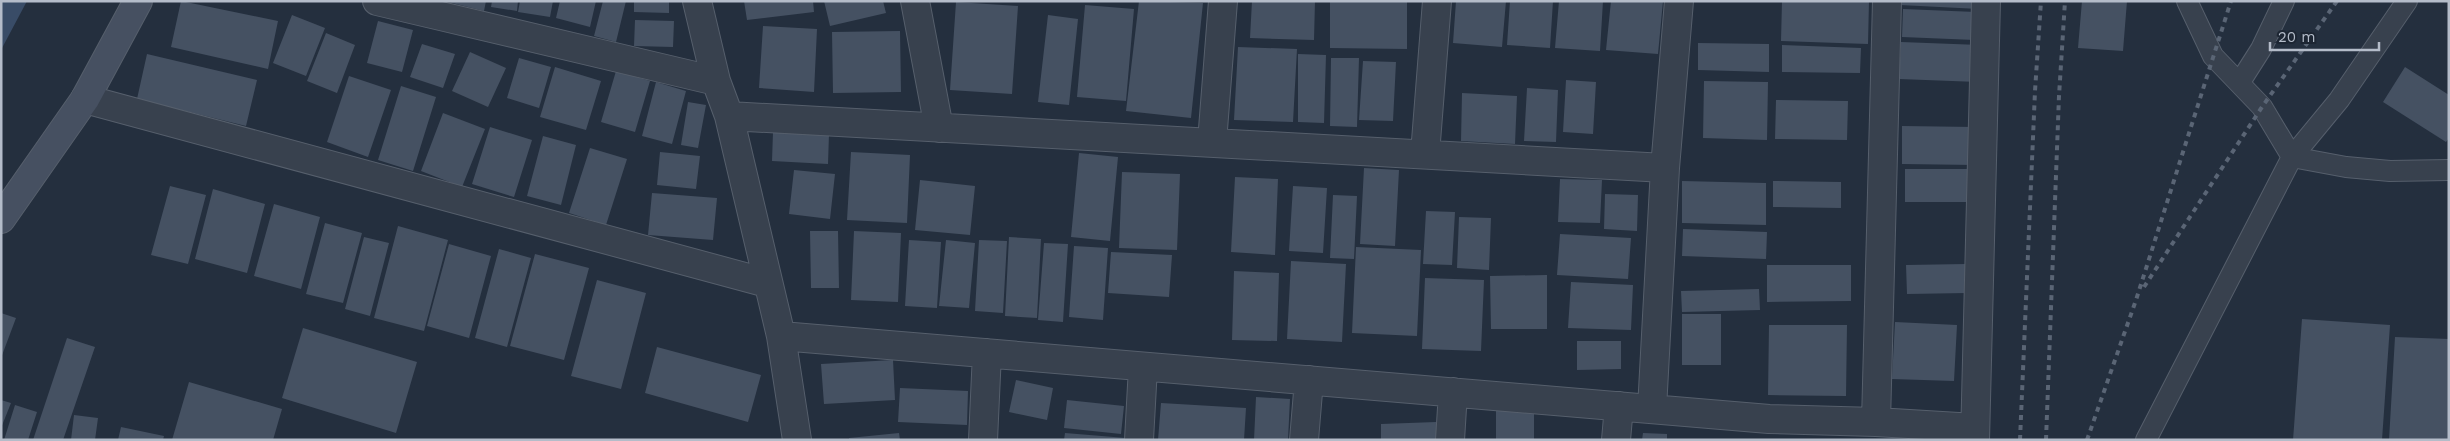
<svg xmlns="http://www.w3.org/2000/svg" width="2450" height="441" viewBox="0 0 2450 441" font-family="'Work Sans',sans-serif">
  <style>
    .water { fill: #394c67 }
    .building { fill: #455162 }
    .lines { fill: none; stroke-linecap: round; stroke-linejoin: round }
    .lane-casing { stroke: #565f6c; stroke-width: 22 }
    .street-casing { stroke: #565f6c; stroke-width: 30 }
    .secondary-casing { stroke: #565f6c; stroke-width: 30 }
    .lane { stroke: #38414e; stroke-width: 20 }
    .street { stroke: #38414e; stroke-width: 28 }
    .secondary { stroke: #465061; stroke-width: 28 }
    .rail { stroke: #5a6575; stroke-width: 4; stroke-dasharray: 5 5; stroke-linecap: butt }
  </style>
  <rect width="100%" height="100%" fill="#242f3e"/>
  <!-- water -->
  <path class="water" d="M1,1H27L1,50Z"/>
  <!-- building -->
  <path class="building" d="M181,1L278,21L268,69L171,47Z
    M444,1H486L484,11Z
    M492,1H518L517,11L491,7Z
    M520,1H553L550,17L518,12Z
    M560,1H596L590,27L556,18Z
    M603,1H626L616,42L594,36Z
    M634,1H669V13L634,12Z
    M744,1H813L814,12L747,20Z
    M824,1H883L886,13L830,26Z
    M1139,1L1203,3L1191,118L1126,111Z
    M1252,1H1315L1314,40L1250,38Z
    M1330,1H1407V49L1330,48Z
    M1456,1H1506L1502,47L1453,43Z
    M1510,1H1553L1550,48L1507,45Z
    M1559,1H1603L1600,51L1555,48Z
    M1611,1H1663L1658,54L1606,50Z
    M1782,1H1869L1868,44L1781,41Z
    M1900,1H1980L1979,9L1900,5Z
    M2082,1H2127L2123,51L2078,48Z
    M956,2L1018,6L1012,94L950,90Z
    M1085,5L1134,9L1126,101L1077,97Z
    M1903,9L1976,12L1975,40L1902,37Z
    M292,15L325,28L306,76L273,63Z
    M1048,15L1078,19L1069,105L1038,102Z
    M635,20L674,21L673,47L634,46Z
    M378,21L413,30L402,72L367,63Z
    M763,26L817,29L814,92L759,88Z
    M900,31L901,92L833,93L832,32Z
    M326,33L355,45L337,93L307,81Z
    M1901,42L1980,45L1978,82L1899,79Z
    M1698,43L1769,44V72L1698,70Z
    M422,44L455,54L443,88L410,77Z
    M1782,45L1861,48L1860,73L1782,72Z
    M1238,47L1297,49L1293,122L1234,120Z
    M470,52L506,68L488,107L452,91Z
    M147,54L257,80L246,126L137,99Z
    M1298,54L1326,55L1324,123L1298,122Z
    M519,58L551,67L539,108L507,98Z
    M1331,58H1359L1357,127L1330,126Z
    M1363,61L1396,62L1393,121L1359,120Z
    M555,67L601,81L586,130L540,117Z
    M2405,67L2449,95V138L2446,142L2383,102Z
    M616,71L650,81L635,132L601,122Z
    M349,76L391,90L368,157L327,142Z
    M1566,80L1596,82L1593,134L1563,132Z
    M1704,81L1768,82L1767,140L1703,138Z
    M656,82L686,91L672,144L642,136Z
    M401,86L436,97L413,171L378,160Z
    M1527,88L1558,90L1556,142L1524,141Z
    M1462,93L1517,96L1515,144L1461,141Z
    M1776,100L1848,101L1847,140L1775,139Z
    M688,102L706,105L698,148L681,145Z
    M443,113L485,129L462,187L421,171Z
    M1902,126L1975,127V165L1902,164Z
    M490,127L532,140L514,197L472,184Z
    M773,132L829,134L828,164L772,161Z
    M543,136L576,145L561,205L527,196Z
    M590,148L627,159L606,225L569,213Z
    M660,152L700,156L696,189L657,185Z
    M851,152L910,155L907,223L847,220Z
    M1079,153L1118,157L1110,241L1071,237Z
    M1364,168L1399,170L1395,246L1360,244Z
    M1905,169H1971V202H1905Z
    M794,170L835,174L830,219L789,214Z
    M1122,172L1180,174L1177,250L1119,248Z
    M1235,177L1278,179L1275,255L1231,252Z
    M1560,179L1602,180L1600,223L1558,222Z
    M920,180L975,186L970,235L915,230Z
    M1682,181L1766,183V225L1682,223Z
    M1773,181L1841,182V208L1773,207Z
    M170,186L206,195L188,264L151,255Z
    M1293,186L1327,188L1323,253L1289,251Z
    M213,189L265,204L247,273L195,259Z
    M652,193L717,198L713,240L648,235Z
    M1605,194L1638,195L1637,231L1604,229Z
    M1333,195L1357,196L1354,259L1330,258Z
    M274,204L320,217L301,289L254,276Z
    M1426,211L1455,212L1452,265L1423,264Z
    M1459,217L1491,218L1489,270L1457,268Z
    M325,223L362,233L343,303L306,294Z
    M398,226L448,240L424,331L374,318Z
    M1683,229L1767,232L1766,259L1682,256Z
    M810,231H838L839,288H811Z
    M854,231L901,233L898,302L851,300Z
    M1560,234L1631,238L1628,279L1557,275Z
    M364,237L389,243L370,316L345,309Z
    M1009,237L1041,239L1037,318L1005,316Z
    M909,240L941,242L937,308L905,306Z
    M946,240L975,243L969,308L939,306Z
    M979,240L1007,241L1003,313L975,311Z
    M1044,243L1068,244L1063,322L1038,320Z
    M449,244L491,256L469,338L427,326Z
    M1074,246L1108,248L1103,320L1069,317Z
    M1356,247L1421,250L1417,336L1352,333Z
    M499,249L531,258L507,347L475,338Z
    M1111,252L1172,255L1169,297L1108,293Z
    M535,254L589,268L564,360L510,346Z
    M1291,261L1346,264L1342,342L1287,339Z
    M1966,264L1967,293L1907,294L1906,265Z
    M1767,265H1851V301L1767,302Z
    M1234,271L1279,273L1277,341L1232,340Z
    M1547,275V329H1491L1490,276Z
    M1425,278L1484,280L1481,351L1422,349Z
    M597,280L646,293L621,389L571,376Z
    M1571,282L1633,285L1631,330L1568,328Z
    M1759,289L1760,310L1682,312L1681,291Z
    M1,313L16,318L1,358Z
    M1682,314H1721V365H1682Z
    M2302,319L2390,325L2382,440H2293Z
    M1895,322L1957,325L1954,381L1892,379Z
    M1769,325H1847L1846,396L1768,395Z
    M303,328L417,362L396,433L282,398Z
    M2395,337L2449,339V440H2389Z
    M67,338L95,347L63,440H33Z
    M1577,341H1621V369L1577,370Z
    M657,347L761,375L748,422L645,393Z
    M893,360L895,400L824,404L821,364Z
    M1016,380L1053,388L1047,420L1009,412Z
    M189,382L282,409L273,440H172Z
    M900,388L968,391L967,425L898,422Z
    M1256,397L1290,399L1288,440H1254Z
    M1,400L11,403L1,428Z
    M1067,400L1124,406L1121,434L1064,428Z
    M1161,403L1246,408L1244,440H1158Z
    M15,405L37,412L28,440H4Z
    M1496,408L1534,409V440H1496Z
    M74,415L98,418L95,440H71Z
    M1436,422L1437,440H1381V424Z
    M121,427L164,436L163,440H118Z
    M899,433L900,440H849V438Z
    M1065,433L1126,438L1125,440H1064Z
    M1643,433L1667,434V440H1642Z"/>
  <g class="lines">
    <!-- lane casing -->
    <g class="lane-casing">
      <path id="lane" d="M2187,1L2213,56L2262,107L2292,157L2346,167L2390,171L2449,170
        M2240,82L2261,49L2284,1
        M2146,440L2292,157L2339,100L2407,1"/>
    </g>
    <!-- street casing -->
    <g class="street-casing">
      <path id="street" d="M377,1L716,81
        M697,1L716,81L729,116L781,336L797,440
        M915,1L939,128
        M85,99L767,283
        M729,116L1665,168
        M1212,142L1223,1
        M1425,154L1437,1
        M781,336L1769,419L1876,422L1975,428
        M1652,409L1665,168L1679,1
        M1876,422L1887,1
        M983,440L987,353
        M1139,440L1143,367
        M1304,440L1309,380
        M1450,440L1453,392
        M1616,440L1619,406
        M1975,440L1986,1"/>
    </g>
    <!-- secondary casing -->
    <g class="secondary-casing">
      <path id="secondary" d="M1,219L85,99L138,1"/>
    </g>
    <!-- lane -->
    <use href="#lane" class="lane"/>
    <!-- street -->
    <use href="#street" class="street"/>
    <!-- secondary -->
    <use href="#secondary" class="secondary"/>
    <!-- rail -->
    <path class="rail" d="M2144,287L2262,107L2337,1
      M2020,440L2035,91L2041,1
      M2046,440L2059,96L2065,1
      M2087,440L2136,300L2231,1"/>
  </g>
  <!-- border -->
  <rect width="2450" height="441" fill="none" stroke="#b4bcc9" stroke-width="5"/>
  <!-- scale -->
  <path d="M2270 42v8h109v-8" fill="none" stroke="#b4bcc9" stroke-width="2.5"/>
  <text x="2278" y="42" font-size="15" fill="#b4bcc9" stroke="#1d2633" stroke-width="4" paint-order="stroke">20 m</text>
</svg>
